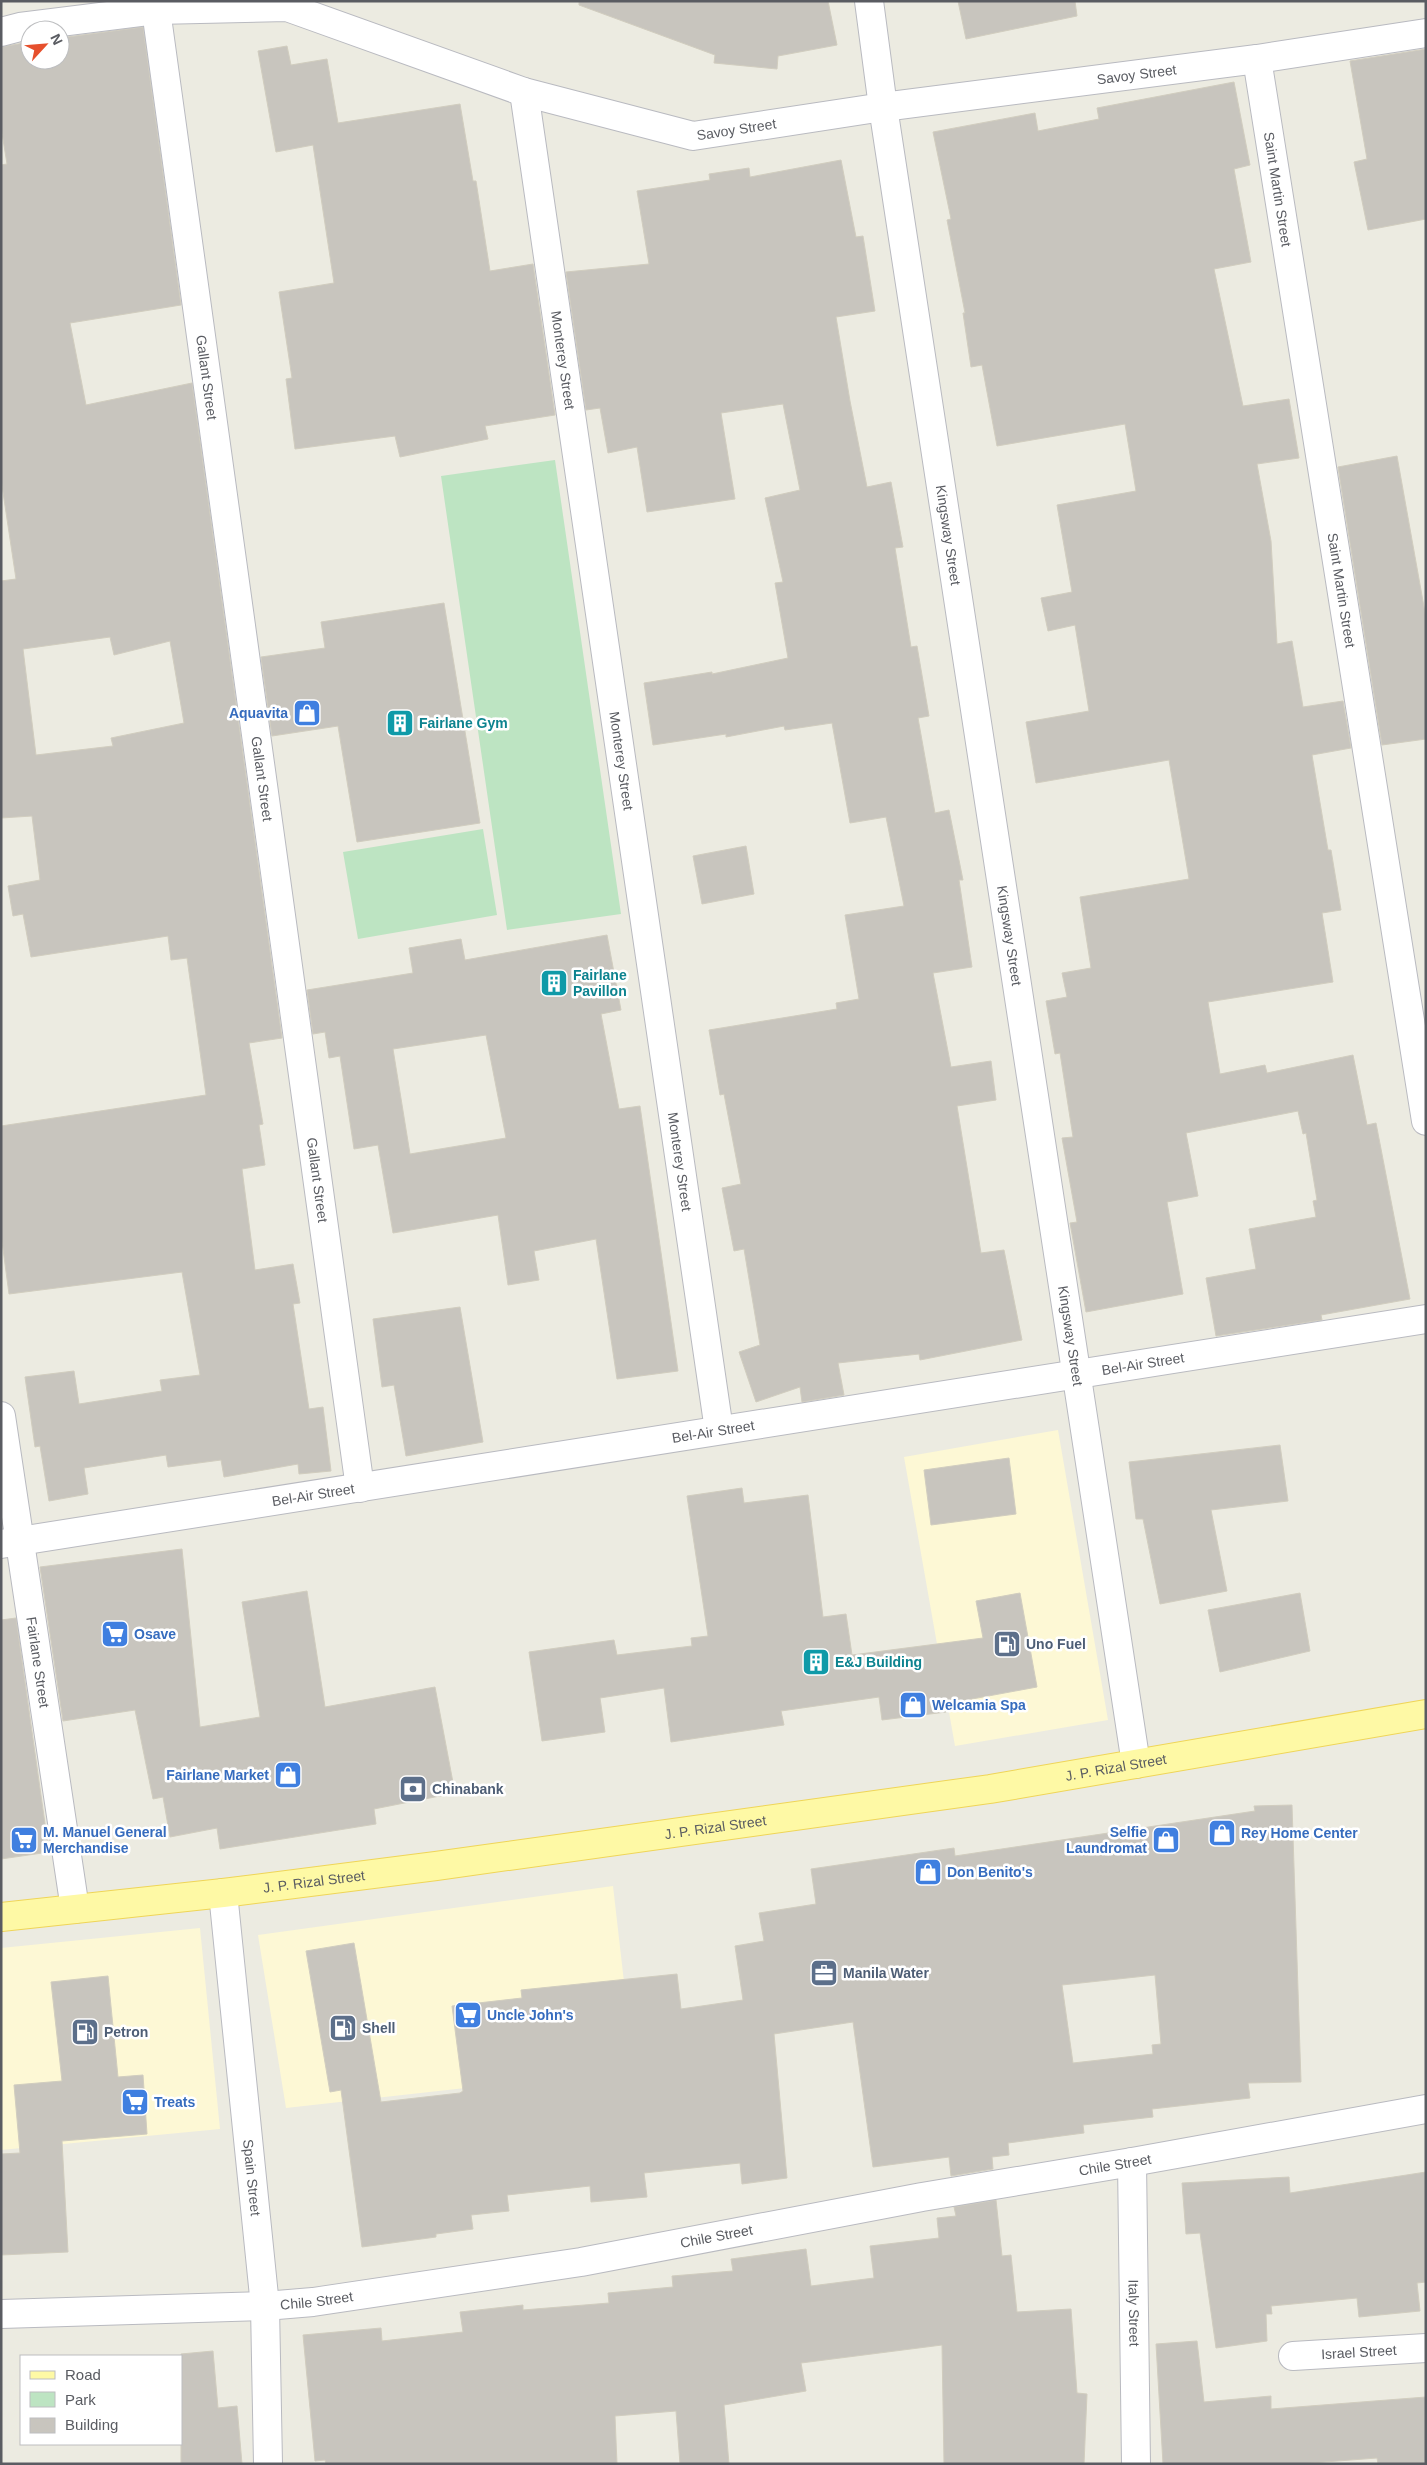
<svg xmlns="http://www.w3.org/2000/svg" width="1427" height="2465" viewBox="0 0 1427 2465" font-family="Helvetica,sans-serif">
  <style>
    .commercial { fill: #fdf8d5 }
    .green { fill: #bde4c2 }
    .building { fill: #c8c5be; stroke: #d1cdbf; fill-rule: evenodd }
    .lines { fill: none; stroke-linecap: round; stroke-linejoin: round }
    .minor-casing { stroke: #b9bac0; stroke-width: 30 }
    .major-casing { stroke: #efd558; stroke-width: 30 }
    .minor { stroke: #fff; stroke-width: 28 }
    .major { stroke: #fef9a5; stroke-width: 28 }
    .labels { text-anchor: middle; stroke-width: 5; stroke-linejoin: round; paint-order: stroke }
    .street-label { font-size: 14px; fill: #5a5c62; stroke: #fff }
    .shop-label { font-size: 14px; font-weight: bold; fill: #366cbe; stroke: #fff; text-anchor: start }
    .culture-label { font-size: 14px; font-weight: bold; fill: #0d838f; stroke: #fff; text-anchor: start }
    .service-label { font-size: 14px; font-weight: bold; fill: #4e5e75; stroke: #fff; text-anchor: start }
  </style>
  <rect width="100%" height="100%" fill="#ecebe1"/>
  <!-- commercial -->
  <path class="commercial" d="M1058,1430L1108,1720L955,1746L904,1457Z
    M613,1886L634,2069L286,2108L258,1935Z
    M200,1928L220,2129L1,2150V1948Z"/>
  <!-- green -->
  <path class="green" d="M555,460L621,914L507,930L441,476Z
    M483,829L497,915L358,939L343,852Z"/>
  <!-- building -->
  <path class="building" d="M579,1H828L837,45L778,56L777,69L714,63L715,55L579,5Z
    M958,1H1075L1077,16L966,39Z
    M143,27L181,305L70,323L86,405L192,383L282,1038L249,1043L263,1124L259,1125L265,1165L242,1169L255,1270L293,1264L300,1303L293,1304L309,1409L323,1407L331,1471L299,1474L298,1464L224,1477L221,1460L168,1467L166,1455L84,1468L88,1494L49,1501L40,1446L35,1447L25,1377L74,1371L79,1404L162,1391L160,1380L200,1375L182,1272L9,1294L1,1234V1126L206,1095L187,958L171,960L168,936L31,957L23,914L13,916L8,886L40,880L32,816L1,818V581L16,579L1,479V165L7,164L1,127V47L30,42V60H60V38ZM110,637L114,655L170,641L184,723L111,738L113,746L36,755L23,649Z
    M287,46L291,65L327,59L338,123L460,104L473,181H476L490,271L533,264L555,415L485,426L488,439L400,457L395,436L295,449L286,379L292,378L279,292L334,283L313,145L276,152L258,51Z
    M1426,49V219L1368,230L1354,162L1367,159L1350,61Z
    M1234,82L1250,165L1234,169L1251,262L1214,269L1243,406L1289,399L1299,458L1257,464L1271,541L1277,644L1292,641L1303,707L1343,701L1351,748L1312,755L1328,850H1331L1341,910L1322,913L1333,982L1208,1002L1220,1074L1265,1065L1267,1073L1353,1055L1367,1125L1376,1123L1410,1299L1321,1315L1322,1320L1216,1336L1206,1278L1256,1269L1249,1229L1316,1217L1313,1201L1317,1200L1306,1133L1303,1134L1298,1111L1186,1133L1198,1196L1167,1202L1183,1294L1086,1312L1070,1223L1077,1222L1062,1138L1073,1137L1060,1053L1055,1054L1046,1001L1067,997L1062,973L1091,968L1080,897L1189,879L1169,760L1036,783L1026,722L1089,711L1075,625L1048,631L1041,598L1072,592L1057,505L1136,491L1125,424L997,446L982,365L971,367L963,313H965L947,220L951,219L933,132L1035,113L1038,131L1099,119L1097,108Z
    M841,160L856,237L863,236L875,311L836,317L850,401L867,487L891,482L903,547L895,548L911,647L917,646L929,716L918,718L935,813L949,810L963,880H959L972,967L933,973L951,1067L991,1061L996,1100L957,1106L981,1253L1004,1250L1022,1340L920,1360L919,1354L838,1363L844,1395L802,1402L800,1387L756,1402L739,1352L760,1345L744,1249L734,1251L722,1188L741,1184L724,1094L720,1095L709,1030L837,1009L836,1003L859,999L845,915L904,906L886,817L850,823L832,723L785,730L784,726L726,737V734L653,745L644,683L712,672V674L788,658L775,583L783,582L765,498L800,490L783,404L721,413L735,499L647,512L637,447L608,453L600,408L586,410L566,272L649,264L637,191L710,180L709,174L749,168L750,177Z
    M1397,456L1426,618V739L1382,745L1338,467Z
    M444,603L480,823L357,842L338,726L272,736L261,657L325,648L321,622Z
    M746,846L754,894L702,904L693,856Z
    M607,935L621,1010L601,1014L619,1109L640,1106L678,1371L617,1379L596,1239L534,1251L539,1280L508,1285L498,1215L393,1233L378,1145L354,1149L340,1056L329,1058L325,1032L313,1034L307,990L413,973L409,948L461,939L465,960ZM486,1035L506,1138L410,1154L393,1049Z
    M460,1307L483,1442L406,1456L394,1385L382,1387L373,1319Z
    M1280,1445L1288,1501L1211,1510L1227,1591L1160,1604L1143,1519H1136L1129,1462Z
    M1009,1458L1016,1514L931,1525L924,1470Z
    M742,1488L744,1503L808,1495L823,1617L846,1614L852,1655L983,1638L976,1601L1020,1593L1037,1687L945,1704L946,1712L882,1720L879,1697L781,1711L784,1725L671,1742L664,1688L600,1698L605,1732L542,1741L529,1652L614,1640L617,1655L692,1646L691,1638L708,1636L687,1496Z
    M182,1549L200,1727L260,1717L242,1602L307,1591L325,1707L435,1687L455,1793L374,1809L376,1824L220,1849L217,1828L170,1837L163,1797L153,1799L135,1710L63,1721L40,1567Z
    M1300,1593L1310,1651L1220,1672L1208,1610Z
    M16,1618L49,1852L1,1859V1620Z
    M1292,1805L1301,2082L1248,2083L1250,2098L1152,2109L1153,2117L1083,2125L1084,2133L1008,2143L1009,2155L992,2157L993,2169L951,2176L949,2157L873,2167L853,2022L774,2034L787,2178L742,2184L740,2163L644,2173L647,2197L591,2202L590,2186L507,2195L509,2211L471,2215L473,2229L436,2234V2237L362,2247L341,2090L330,2092L306,1951L354,1943L381,2102L460,2093L463,2091L452,2006L522,1998L521,1990L677,1974L681,2009L743,2000L735,1946L764,1941L759,1913L816,1904L811,1869L954,1848L955,1856L1255,1811L1254,1806ZM1155,1975L1161,2044L1152,2045L1153,2054L1073,2063L1062,1985Z
    M108,1976L118,2077L143,2075L147,2134L62,2141L68,2252L1,2255V2154L20,2153L14,2085L62,2081L51,1982Z
    M1426,2172V2282L1417,2283L1420,2311L1359,2317L1357,2298L1271,2306L1272,2314H1266L1267,2341L1216,2348L1200,2233L1186,2234L1182,2183L1289,2177L1290,2193Z
    M996,2200L1002,2256L1011,2255L1017,2312L1071,2309L1077,2393L1087,2394L1084,2464H944L942,2345L801,2363L806,2391L724,2405L729,2464H680L676,2411L615,2416L617,2464H326L325,2460L315,2461L303,2335L381,2328L382,2341L463,2332L460,2312L523,2305V2310L609,2303L608,2293L673,2287L672,2276L733,2271L731,2259L806,2249L811,2286L874,2278L870,2246L939,2238L937,2218L956,2216L954,2207Z
    M1197,2341L1204,2402L1271,2396V2409L1426,2397V2464H1378L1377,2458L1298,2464H1163L1156,2344Z
    M213,2351L218,2408L237,2406L242,2464H181V2354Z"/>
  <g class="lines">
    <!-- minor casing -->
    <g class="minor-casing">
      <g id="minor">
        <path id="s1" d="M869,1L883,107L1136,1764"/>
        <path id="s2" d="M156,10L360,1488"/>
        <path id="s3" d="M1,32L20,27L156,10L287,7L524,92L693,136L883,107L1257,59L1426,33"/>
        <path id="s4" d="M1257,59L1426,1121"/>
        <path id="s5" d="M524,92L719,1430"/>
        <path id="s6" d="M1,1416L75,1909"/>
        <path id="s7" d="M1,1544L1426,1319"/>
        <path id="s8" d="M223,1893L265,2306L268,2464"/>
        <path id="s9" d="M1132,2162L1136,2464"/>
        <path id="s10" d="M1,2314L265,2306L313,2302L581,2262L922,2197L1132,2162L1426,2109"/>
        <path id="s11" d="M1293,2356L1426,2348"/>
      </g>
    </g>
    <!-- major casing -->
    <g class="major-casing">
      <g id="major">
        <path id="s12" d="M1,1917L223,1893L436,1866L990,1789L1426,1714"/>
      </g>
    </g>
    <!-- minor -->
    <use href="#minor" class="minor"/>
    <!-- major -->
    <use href="#major" class="major"/>
  </g>
  <!-- icons -->
  <defs>
    <g id="shop-square" transform="scale(1.4375)"><rect x="-9" y="-9" width="18" height="18" rx="4" fill="#3f7fe0" stroke="#fff"/><path d="M-5-2.5h2.3a2.7 3.5 0 0 1 5.4 0H5L5.5 6h-11ZM-1.5-2.5h3a1.5 2.3 0 0 0-3 0Z" fill="#fff"/></g>
    <g id="building-square" transform="scale(1.4375)"><rect x="-9" y="-9" width="18" height="18" rx="4" fill="#0f9aa8" stroke="#fff"/><path d="M-4-6H4V6H1V3H-1V6H-4ZM-2.5-4.3h1.7v1.8h-1.7ZM.8-4.3h1.7v1.8H.8ZM-2.5-1h1.7V.8h-1.7ZM.8-1h1.7V.8H.8Z" fill="#fff"/></g>
    <g id="supermarket-square" transform="scale(1.4375)"><rect x="-9" y="-9" width="18" height="18" rx="4" fill="#3f7fe0" stroke="#fff"/><path d="M-6-5.5h2.5l.6 2H6L4.5 2H-2.5L-4.4-4H-6ZM-1.5 3.2a1.3 1.3 0 1 0 .1 0ZM3 3.2a1.3 1.3 0 1 0 .1 0Z" fill="#fff"/></g>
    <g id="fuel-square" transform="scale(1.4375)"><rect x="-9" y="-9" width="18" height="18" rx="4" fill="#5c6f8a" stroke="#fff"/><path d="M-5.5-6h7V0h2V4h1.3V-2.5L3-4.5l.8-.8L6-3V5H2.5V1h-1V6h-7ZM-4.2-4.7v3.2H.2V-4.7Z" fill="#fff"/></g>
    <g id="bank-square" transform="scale(1.4375)"><rect x="-9" y="-9" width="18" height="18" rx="4" fill="#5c6f8a" stroke="#fff"/><path d="M-6-4H6V4H-6ZM0-2.3a2.3 2.3 0 1 0 0 4.6a2.3 2.3 0 1 0 0-4.6Z" fill="#fff"/></g>
    <g id="office-square" transform="scale(1.4375)"><rect x="-9" y="-9" width="18" height="18" rx="4" fill="#5c6f8a" stroke="#fff"/><path d="M-6-3h4V-5.5h4V-3h4V5H-6ZM-1-4.5V-3h2v-1.5ZM-6 0V1H6V0Z" fill="#fff"/></g>
  </defs>
  <g fill-rule="evenodd">
    <use href="#shop-square" x="307" y="713"/>
    <use href="#building-square" x="400" y="723"/>
    <use href="#building-square" x="554" y="983"/>
    <use href="#supermarket-square" x="115" y="1634"/>
    <use href="#fuel-square" x="1007" y="1644"/>
    <use href="#building-square" x="816" y="1662"/>
    <use href="#shop-square" x="913" y="1705"/>
    <use href="#shop-square" x="288" y="1775"/>
    <use href="#bank-square" x="413" y="1789"/>
    <use href="#shop-square" x="1222" y="1833"/>
    <use href="#supermarket-square" x="24" y="1840"/>
    <use href="#shop-square" x="1166" y="1840"/>
    <use href="#shop-square" x="928" y="1872"/>
    <use href="#office-square" x="824" y="1973"/>
    <use href="#supermarket-square" x="468" y="2015"/>
    <use href="#fuel-square" x="343" y="2028"/>
    <use href="#fuel-square" x="85" y="2032"/>
    <use href="#supermarket-square" x="135" y="2102"/>
  </g>
  <g class="labels">
    <!-- street labels -->
    <g class="street-label">
      <text dy="5" stroke="none"><textPath href="#s3" startOffset="1162">Savoy Street</textPath></text>
      <text dy="5" stroke="none"><textPath href="#s3" startOffset="758">Savoy Street</textPath></text>
      <text dy="5" stroke="none"><textPath href="#s4" startOffset="132">Saint Martin Street</textPath></text>
      <text dy="5" stroke="none"><textPath href="#s5" startOffset="271">Monterey Street</textPath></text>
      <text dy="5" stroke="none"><textPath href="#s2" startOffset="371">Gallant Street</textPath></text>
      <text dy="5" stroke="none"><textPath href="#s1" startOffset="540">Kingsway Street</textPath></text>
      <text dy="5" stroke="none"><textPath href="#s4" startOffset="538">Saint Martin Street</textPath></text>
      <text dy="5" stroke="none"><textPath href="#s5" startOffset="676">Monterey Street</textPath></text>
      <text dy="5" stroke="none"><textPath href="#s2" startOffset="776">Gallant Street</textPath></text>
      <text dy="5" stroke="none"><textPath href="#s1" startOffset="945">Kingsway Street</textPath></text>
      <text dy="5" stroke="none"><textPath href="#s5" startOffset="1081">Monterey Street</textPath></text>
      <text dy="5" stroke="none"><textPath href="#s2" startOffset="1181">Gallant Street</textPath></text>
      <text dy="5" stroke="none"><textPath href="#s1" startOffset="1350">Kingsway Street</textPath></text>
      <text dy="5" stroke="none"><textPath href="#s7" startOffset="1156">Bel-Air Street</textPath></text>
      <text dy="5" stroke="none"><textPath href="#s7" startOffset="721">Bel-Air Street</textPath></text>
      <text dy="5" stroke="none"><textPath href="#s7" startOffset="316">Bel-Air Street</textPath></text>
      <text dy="5" stroke="none"><textPath href="#s6" startOffset="249">Fairlane Street</textPath></text>
      <text dy="5" stroke="none"><textPath href="#s12" startOffset="1125">J. P. Rizal Street</textPath></text>
      <text dy="5" stroke="none"><textPath href="#s12" startOffset="720">J. P. Rizal Street</textPath></text>
      <text dy="5" stroke="none"><textPath href="#s12" startOffset="315">J. P. Rizal Street</textPath></text>
      <text dy="5" stroke="none"><textPath href="#s10" startOffset="1126">Chile Street</textPath></text>
      <text dy="5" stroke="none"><textPath href="#s8" startOffset="286">Spain Street</textPath></text>
      <text dy="5" stroke="none"><textPath href="#s10" startOffset="721">Chile Street</textPath></text>
      <text dy="5" stroke="none"><textPath href="#s10" startOffset="316">Chile Street</textPath></text>
      <text dy="5" stroke="none"><textPath href="#s9" startOffset="151">Italy Street</textPath></text>
      <text dy="5" stroke="none"><textPath href="#s11" startOffset="66">Israel Street</textPath></text>
    </g>
    <!-- shop labels -->
    <g class="shop-label">
      <text x="288" y="718" text-anchor="end">Aquavita</text>
      <text x="134" y="1639">Osave</text>
      <text x="932" y="1710">Welcamia Spa</text>
      <text x="269" y="1780" text-anchor="end">Fairlane Market</text>
      <text x="43" y="1837">M. Manuel General<tspan x="43" dy="16">Merchandise</tspan></text>
      <text x="1147" y="1837" text-anchor="end">Selfie<tspan x="1147" dy="16">Laundromat</tspan></text>
      <text x="1241" y="1838">Rey Home Center</text>
      <text x="947" y="1877">Don Benito's</text>
      <text x="487" y="2020">Uncle John's</text>
      <text x="154" y="2107">Treats</text>
    </g>
    <!-- culture labels -->
    <g class="culture-label">
      <text x="419" y="728">Fairlane Gym</text>
      <text x="573" y="980">Fairlane<tspan x="573" dy="16">Pavillon</tspan></text>
      <text x="835" y="1667">E&amp;J Building</text>
    </g>
    <!-- service labels -->
    <g class="service-label">
      <text x="1026" y="1649">Uno Fuel</text>
      <text x="432" y="1794">Chinabank</text>
      <text x="843" y="1978">Manila Water</text>
      <text x="362" y="2033">Shell</text>
      <text x="104" y="2037">Petron</text>
    </g>
  </g>
  <!-- border -->
  <rect width="1427" height="2465" fill="none" stroke="#5a5c62" stroke-width="5"/>
  <!-- legend -->
  <rect x="20" y="2355" width="162" height="90" fill="#ffffff" stroke="#bdbec0"/>
  <rect x="30" y="2371" width="25" height="8" fill="#fef9a5" stroke="#bdbec0"/>
  <text x="65" y="2380" font-size="15" fill="#5a5c62">Road</text>
  <rect x="30" y="2392" width="25" height="15" fill="#bde4c2" stroke="#bdbec0"/>
  <text x="65" y="2405" font-size="15" fill="#5a5c62">Park</text>
  <rect x="30" y="2418" width="25" height="15" fill="#c8c5be" stroke="#bdbec0"/>
  <text x="65" y="2430" font-size="15" fill="#5a5c62">Building</text>
  <!-- north arrow -->
  <g transform="translate(45 45) rotate(64)"><circle r="24" fill="#ffffff" stroke="#bdbec0"/>
  <path d="M0-4L9 19L0 12L-9 19Z" fill="#e6502d"/>
  <text y="-8" font-size="14" font-weight="bold" text-anchor="middle" fill="#5a5c62">N</text>
  </g>
</svg>
